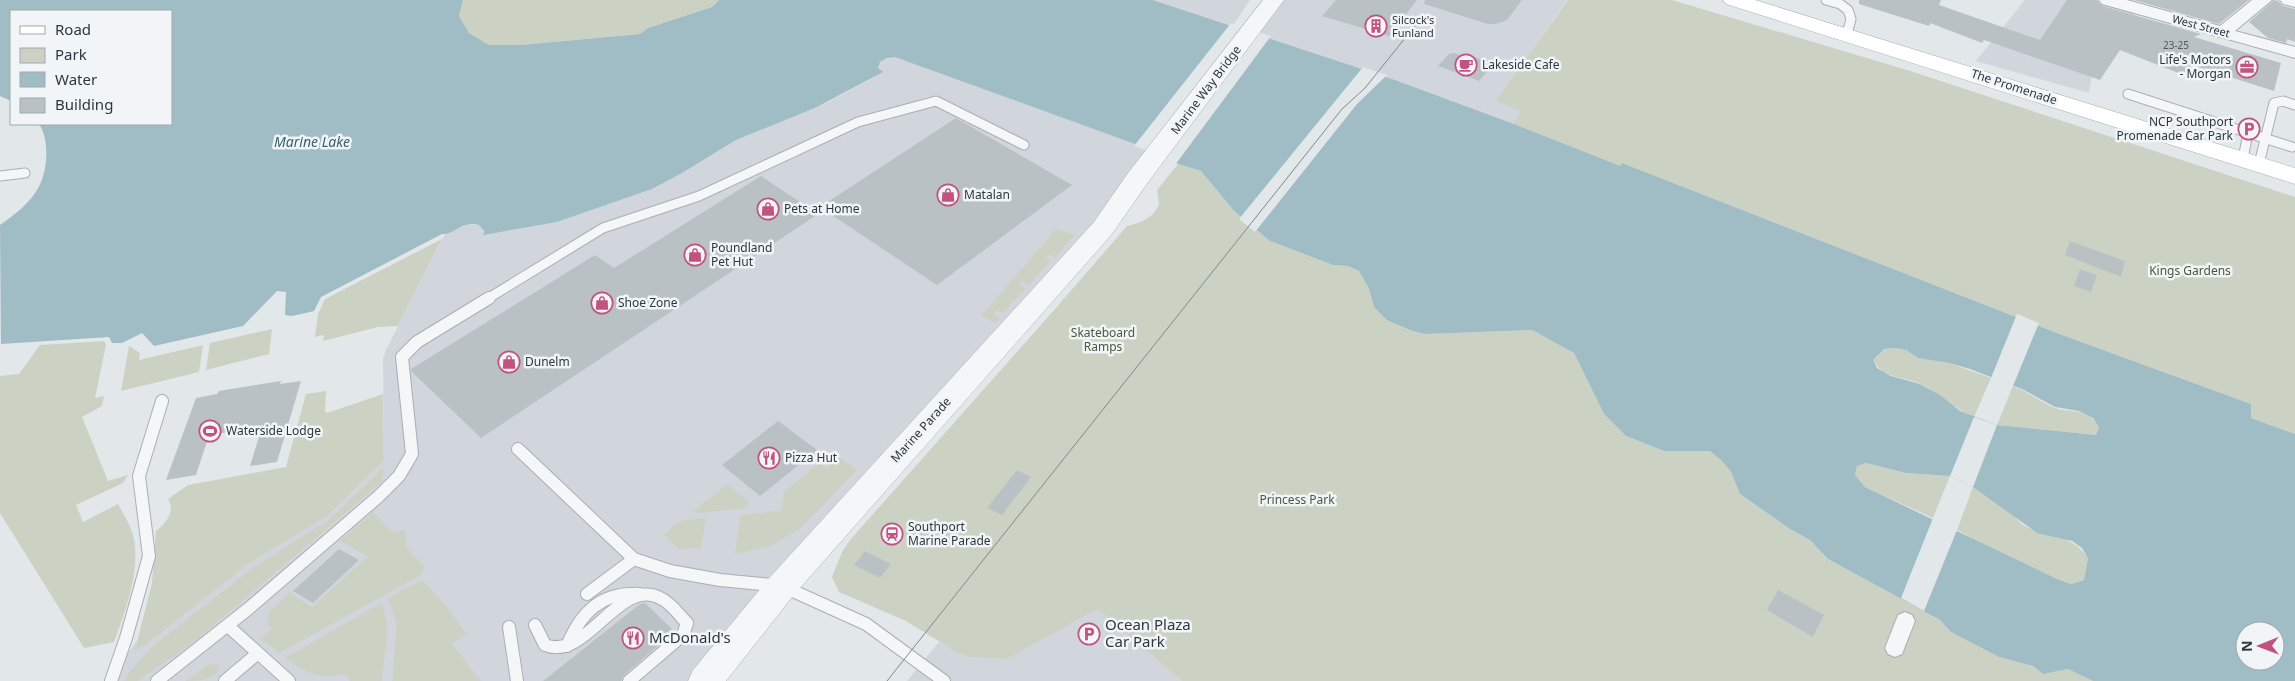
<svg xmlns="http://www.w3.org/2000/svg" width="2295" height="681" viewBox="0 0 2295 681" font-family="'Noto Sans',sans-serif">
  <style>
    .built { fill: #d0d6db }
    .green { fill: #cbd2c4 }
    .water { fill: #a0bcc5; fill-rule: evenodd }
    .pier { fill: #e2e7e9 }
    .building { fill: #bac1c5 }
    .lines { fill: none; stroke-linecap: round; stroke-linejoin: round }
    .service-far1-casing { stroke: #a8afb3; stroke-width: 11 }
    .service-casing { stroke: #a8afb3; stroke-width: 14 }
    .pedestrian-casing { stroke: #a8afb3; stroke-width: 2 }
    .minor-casing { stroke: #a8afb3; stroke-width: 2 }
    .tertiary-casing { stroke: #a8afb3; stroke-width: 1 }
    .secondary-casing { stroke: #a8afb3; stroke-width: 1 }
    .service-far1 { stroke: #f4f6f8; stroke-width: 9 }
    .service { stroke: #f4f6f8; stroke-width: 12 }
    .pedestrian { fill: #f4f6f8; fill-rule: evenodd }
    .minor { fill: #f4f6f8; fill-rule: evenodd }
    .tertiary { fill: #f4f6f8; fill-rule: evenodd }
    .secondary { fill: #fff; fill-rule: evenodd }
    .tram { stroke: #7d8a91; stroke-width: 1 }
    .labels { text-anchor: middle; stroke-width: 5; stroke-linejoin: round; paint-order: stroke }
    .number-label { font-size: 10px; fill: #505a60 }
    .far-poi-label { font-size: 11px; fill: #2c383f; stroke: #f1f5f7; text-anchor: start }
    .far-street-label { font-size: 11px; fill: #2c383f; stroke: #f1f5f7 }
    .poi-label { font-size: 12px; fill: #2c383f; stroke: #f1f5f7; text-anchor: start }
    .street-label { font-size: 12px; fill: #2c383f; stroke: #f1f5f7 }
    .park-label { font-size: 12px; fill: #485a3a; stroke: #f1f5f7 }
    .water-label { font-size: 14px; font-style: italic; fill: #39606f; stroke: #f1f5f7 }
    .near-poi-label { font-size: 15px; fill: #2c383f; stroke: #f1f5f7; text-anchor: start }
  </style>
  <rect width="100%" height="100%" fill="#e2e7e9"/>
  <!-- built -->
  <path class="built" d="M1154,0H1250L1233,26Z
    M1274,0H1567L1497,101L1522,111L1514,124L1395,80L1251,33Z
    M2025,0H2089L2135,13L2091,79L2089,93L1976,61Z
    M891,57H900L1157,152L700,681H111L113,674L139,638L384,460L383,358L386,350L445,234L465,224L479,225L482,228L483,234L557,222L652,189L682,173L736,140L828,102L871,79L882,72L878,68L880,62Z
    M1098,609L1182,681H907L939,642L968,657L1007,659Z"/>
  <!-- green -->
  <path class="green" d="M463,0H719L712,7L648,28L640,34L521,45H489L469,33L459,16Z
    M1568,0H1672L1907,70L2295,197V434L2251,418V404L2062,335L1622,163L1620,167L1514,124L1521,111L1496,101Z
    M1178,164L1201,171L1235,212L1270,241L1333,265L1348,266L1359,271L1369,289L1374,307L1413,331L1425,334L1532,330L1574,353L1604,414L1626,436L1664,451H1710L1722,461L1731,472L1740,494L1790,529L1810,540L1828,559L1940,620L1951,632L1999,657L2033,666L2043,674L2068,669L2093,681H1182L1098,609L1007,659L968,657L953,650L906,621L839,592L832,577L842,552L850,540L1055,309L1127,226C1140,223 1154,218 1159,204L1157,190Z
    M1056,229L1075,235L1055,257L1048,254L1045,258L1051,260L1029,285L1022,282L1019,285L1026,288L1003,313L996,310L993,314L1001,318L996,323L981,316Z
    M442,239L398,326L378,327L323,341L324,335L315,337L318,314L325,299Z
    M272,329L269,354L206,370L210,343Z
    M104,341L106,345L95,398L104,396L102,406L82,417L108,481L128,475L123,483L76,505L83,522L118,504C123,513 129,523 132,532C143,565 125,612 114,642L84,648L0,513V376L19,374L40,345Z
    M203,345L199,372L121,391L129,346L140,353L139,360Z
    M1894,348L1906,350L1918,358L1949,363L1991,378L1974,417C1954,409 1940,393 1921,384C1903,376 1883,379 1873,360L1884,349Z
    M2013,386C2028,391 2041,403 2055,408C2075,414 2087,406 2099,428L2096,435L1997,425Z
    M326,391L325,411L327,413L383,394L384,460L327,516L249,563L147,644L135,650L152,583L156,531C166,523 176,512 168,499L188,485L286,467L306,394Z
    M840,458L857,470L801,528L771,546L735,554L740,515L781,511L784,492L820,462L827,469L835,459Z
    M1866,463L1906,473L1950,476L1933,518L1865,487L1855,475L1857,466Z
    M383,468V481L195,641L138,681H124L128,673L152,647L251,569L329,520Z
    M728,484L749,503L742,509L698,513L694,510Z
    M1973,487C1984,495 1997,502 2009,511C2014,515 2018,521 2023,525C2046,538 2072,533 2088,558L2084,580L2071,584L2057,579L2007,557L1957,530Z
    M373,512L392,532L406,530L407,548L424,566L421,575L279,653L260,639L272,629L268,625L269,612L290,592L312,607L368,556L340,541Z
    M706,518L701,548L678,549L664,534L680,521Z
    M422,580L446,605L466,634L452,644L481,681H392L397,625L388,598Z
    M381,603C393,626 383,656 382,681H350L344,674C321,681 304,672 285,658Z
    M213,664L218,665L219,669C214,681 198,681 185,681L207,665Z"/>
  <!-- water -->
  <path class="water" d="M0,0H463L459,16L469,33L489,45H521L640,34L648,28L712,7L719,0H1153L1395,80L1514,124L1620,166L1622,163L2062,335L2251,404V418L2295,434V681H2093L2068,669L2043,674L2033,666L1999,657L1951,632L1940,620L1828,559L1810,540L1790,529L1740,494L1731,472L1722,461L1710,451H1664L1626,436L1604,414L1574,353L1532,330L1425,334L1413,331L1387,320L1374,307L1369,289L1359,271L1348,266L1333,265L1270,241L1235,212L1201,171L1178,164L1157,152L895,57L887,58L880,62L878,68L883,72L817,107L736,140L682,173L652,189L557,222L483,235L484,231L479,225C460,220 457,234 442,234L321,297L314,311L292,316L285,315L286,292L277,291L243,326L154,346L142,333L122,343H112L109,337L1,344L0,225C25,207 43,193 46,161C47,148 46,135 39,124H171V11H11V101L0,96ZM1894,348L1906,350L1918,358L1949,363L1970,369L2022,389L2055,407L2079,411L2093,418L2099,428L2096,435L1997,425L1960,411L1940,395L1920,384L1891,376L1877,368L1873,360L1884,349ZM1866,463L1906,473L1950,476L1973,487L2037,533L2072,541L2082,548L2088,558L2084,580L2071,584L2057,579L1865,487L1855,475L1857,466ZM2245,631H2275V661H2245Z"/>
  <!-- pier -->
  <path class="pier" d="M1231,23L1271,36L1175,165L1156,154L1134,146Z
    M1363,67L1387,75L1357,104L1255,232L1239,219Z
    M2017,314L2039,323L2013,386L1991,378Z
    M1974,417L1997,425L1973,487L1950,476Z
    M1933,518L1957,530L1924,611L1901,598Z"/>
  <!-- building -->
  <path class="building" d="M1336,0H1417L1389,36L1322,16Z
    M1425,0H1522L1507,20L1496,24H1488L1424,4Z
    M1859,0H1941L1939,5L2040,40L2067,0H2097L2102,6L2201,34L2194,37L2281,63L2274,91L2192,65L2186,76L2120,50L2100,80L1984,40L1982,43L1930,23L1929,26L1859,4Z
    M2134,0H2249L2219,24Z
    M2274,0L2278,1L2283,6L2295,9V42L2287,39L2286,43L2268,38L2249,22Z
    M1454,53L1473,59L1475,57L1493,64L1479,81L1438,66L1449,54Z
    M956,118L1072,185L937,285L820,207Z
    M761,176L818,214L481,438L412,372L411,369L595,255L614,268Z
    M2070,241L2125,261L2121,277L2065,255Z
    M2080,269L2097,275L2091,292L2074,286Z
    M281,381L280,384L301,381L277,462L250,466L262,427L209,435L196,475L166,480L196,398L217,394L219,391Z
    M778,421L817,450L760,496L722,465Z
    M1017,470L1031,477L1002,515L987,508Z
    M339,549L359,560L313,603L293,591Z
    M865,551L891,564L880,578L854,565Z
    M1778,590L1824,615L1813,637L1767,610Z
    M645,603L672,629L665,635L668,637L624,675L621,681H543L640,604Z"/>
  <g class="lines">
    <!-- service-far1 casing -->
    <g class="service-far1-casing">
      <path id="service-far1" d="M1826,0L1840,4L1848,10L1851,19L1847,34
        M2128,94L2292,147
        M2243,159L2248,133
        M2259,164L2274,103L2283,101L2295,105
        M0,176L25,173
        M487,299L603,228L699,196L858,122L936,101L1024,145"/>
    </g>
    <!-- service casing -->
    <g class="service-casing">
      <path id="service" d="M518,449L634,559L670,571L720,580L782,586L866,624L944,681
        M587,594L634,559
        M535,625L545,645C588,662 619,574 662,599C672,604 679,615 687,623L683,635L629,681
        M228,626L289,681
        M509,627L517,681
        M567,646C581,612 601,592 640,594
        M111,681L126,638L149,556L139,476L162,401
        M157,681L248,609L379,496L399,476L412,454L402,357L417,342L489,298
        M225,681L258,653"/>
    </g>
    <!-- pedestrian casing -->
    <g class="pedestrian-casing">
      <path id="pedestrian" d="M1905,612L1912,615L1915,621L1902,654L1895,657L1888,654L1885,648L1898,615Z"/>
    </g>
    <!-- minor casing -->
    <g class="minor-casing">
      <path id="minor" d="M2099,0H2127L2220,26L2252,0H2272L2235,31L2295,47V58L2102,4Z
        M2280,0H2295V7L2283,4Z"/>
    </g>
    <!-- tertiary casing -->
    <g class="tertiary-casing">
      <path id="tertiary" d="M1263,0H1284L1146,185L1112,234L793,596L726,681H688L693,670L771,576L1094,222L1128,173Z"/>
    </g>
    <!-- secondary casing -->
    <g class="secondary-casing">
      <path id="secondary" d="M1723,0H1755L2295,168V184L1726,4Z"/>
    </g>
    <!-- service-far1 -->
    <use href="#service-far1" class="service-far1"/>
    <!-- service -->
    <use href="#service" class="service"/>
    <!-- pedestrian -->
    <use href="#pedestrian" class="pedestrian"/>
    <!-- minor -->
    <use href="#minor" class="minor"/>
    <!-- tertiary -->
    <use href="#tertiary" class="tertiary"/>
    <!-- secondary -->
    <use href="#secondary" class="secondary"/>
    <!-- tram -->
    <path class="tram" d="M887,681L1342,109L1365,88L1422,17"/>
  </g>
  <!-- icons -->
  <defs>
    <g id="building-ring" transform="scale(1.125)"><circle r="9.5" fill="#f1f5f7" stroke="#c25381" stroke-width="1.5"/><path d="M-4-6H4V6H1V3H-1V6H-4ZM-2.5-4.3h1.7v1.8h-1.7ZM.8-4.3h1.7v1.8H.8ZM-2.5-1h1.7V.8h-1.7ZM.8-1h1.7V.8H.8Z" fill="#c25381"/></g>
    <g id="cafe-ring" transform="scale(1.125)"><circle r="9.5" fill="#f1f5f7" stroke="#c25381" stroke-width="1.5"/><path d="M-5.5-4.5H6V0H3Q3 3.5 0 3.5H-2.5Q-5.5 3.5-5.5 0ZM3-3.2v2h1.7v-2ZM-6 4.5H4V6H-6Z" fill="#c25381"/></g>
    <g id="office-ring" transform="scale(1.125)"><circle r="9.5" fill="#f1f5f7" stroke="#c25381" stroke-width="1.5"/><path d="M-6-3h4V-5.5h4V-3h4V5H-6ZM-1-4.5V-3h2v-1.5ZM-6 0V1H6V0Z" fill="#c25381"/></g>
    <g id="parking-ring" transform="scale(1.125)"><circle r="9.5" fill="#f1f5f7" stroke="#c25381" stroke-width="1.5"/><path d="M-3.5-5.5H1a3.5 3.5 0 0 1 0 7H-1V5.5H-3.5ZM-1-3.4V-.6H.8a1.4 1.4 0 0 0 0-2.8Z" fill="#c25381"/></g>
    <g id="shop-ring" transform="scale(1.125)"><circle r="9.5" fill="#f1f5f7" stroke="#c25381" stroke-width="1.5"/><path d="M-5-2.5h2.3a2.7 3.5 0 0 1 5.4 0H5L5.5 6h-11ZM-1.5-2.5h3a1.5 2.3 0 0 0-3 0Z" fill="#c25381"/></g>
    <g id="stadium-ring" transform="scale(1.125)"><circle r="9.5" fill="#f1f5f7" stroke="#c25381" stroke-width="1.5"/><path d="M0-5a6.5 5 0 1 0 0 10a6.5 5 0 1 0 0-10ZM-3.5-1.8h7v3.6h-7Z" fill="#c25381"/></g>
    <g id="restaurant-ring" transform="scale(1.125)"><circle r="9.5" fill="#f1f5f7" stroke="#c25381" stroke-width="1.5"/><path d="M-5-6h1v4h1v-4h1v4h1v-4h1v5L-1.5 .5V6h-2V.5L-5-1ZM5-6V6H3V1.5H1.5Q1.5-4 5-6Z" fill="#c25381"/></g>
    <g id="station-ring" transform="scale(1.125)"><circle r="9.5" fill="#f1f5f7" stroke="#c25381" stroke-width="1.5"/><path d="M-3-6H3Q5-6 5-4V2Q5 4 3 4L4.5 6H3L1.5 4h-3L-3 6H-4.5L-3 4Q-5 4-5 2V-4Q-5-6-3-6ZM-3.5-4v3h7v-3ZM-3.5 1v1.5H-2V1ZM2 1v1.5H3.5V1Z" fill="#c25381"/></g>
  </defs>
  <g fill-rule="evenodd">
    <use href="#building-ring" x="1376" y="26"/>
    <use href="#cafe-ring" x="1466" y="65"/>
    <use href="#office-ring" x="2247" y="67"/>
    <use href="#parking-ring" x="2249" y="129"/>
    <use href="#shop-ring" x="948" y="195"/>
    <use href="#shop-ring" x="768" y="209"/>
    <use href="#shop-ring" x="695" y="255"/>
    <use href="#shop-ring" x="602" y="303"/>
    <use href="#shop-ring" x="509" y="362"/>
    <use href="#stadium-ring" x="210" y="431"/>
    <use href="#restaurant-ring" x="769" y="458"/>
    <use href="#station-ring" x="892" y="534"/>
    <use href="#parking-ring" x="1089" y="634"/>
    <use href="#restaurant-ring" x="633" y="638"/>
  </g>
  <g class="labels">
    <!-- number labels -->
    <g class="number-label">
      <text x="2176" y="49">23-25</text>
    </g>
    <!-- far-poi labels -->
    <g class="far-poi-label">
      <text x="1392" y="24">Silcock's<tspan x="1392" dy="13">Funland</tspan></text>
    </g>
    <!-- far-street labels -->
    <g class="far-street-label">
      <text transform="translate(2201 26) rotate(15)" y="4">West Street</text>
    </g>
    <!-- poi labels -->
    <g class="poi-label">
      <text x="2231" y="64" text-anchor="end">Life's Motors<tspan x="2231" dy="14">- Morgan</tspan></text>
      <text x="1482" y="69">Lakeside Cafe</text>
      <text x="2233" y="126" text-anchor="end">NCP Southport<tspan x="2233" dy="14">Promenade Car Park</tspan></text>
      <text x="964" y="199">Matalan</text>
      <text x="784" y="213">Pets at Home</text>
      <text x="711" y="252">Poundland<tspan x="711" dy="14">Pet Hut</tspan></text>
      <text x="618" y="307">Shoe Zone</text>
      <text x="525" y="366">Dunelm</text>
      <text x="226" y="435">Waterside Lodge</text>
      <text x="785" y="462">Pizza Hut</text>
      <text x="908" y="531">Southport<tspan x="908" dy="14">Marine Parade</tspan></text>
    </g>
    <!-- street labels -->
    <g class="street-label">
      <text transform="translate(2014 87) rotate(18)" y="4">The Promenade</text>
      <text transform="translate(1206 90) rotate(-53)" y="4">Marine Way Bridge</text>
      <text transform="translate(921 430) rotate(-48)" y="4">Marine Parade</text>
    </g>
    <!-- park labels -->
    <g class="park-label">
      <text x="2190" y="275">Kings Gardens</text>
      <text x="1103" y="337">Skateboard<tspan x="1103" dy="14">Ramps</tspan></text>
      <text x="1297" y="504">Princess Park</text>
    </g>
    <!-- water labels -->
    <g class="water-label">
      <text x="312" y="147">Marine Lake</text>
    </g>
    <!-- near-poi labels -->
    <g class="near-poi-label">
      <text x="1105" y="630">Ocean Plaza<tspan x="1105" dy="17">Car Park</tspan></text>
      <text x="649" y="643">McDonald's</text>
    </g>
  </g>
  <!-- legend -->
  <rect x="10" y="10" width="162" height="115" fill="#f1f5f7" stroke="#a2a9ad"/>
  <rect x="20" y="26" width="25" height="8" fill="#ffffff" stroke="#a2a9ad"/>
  <text x="55" y="35" font-size="15" fill="#2c383f">Road</text>
  <rect x="20" y="48" width="25" height="15" fill="#cbd2c4" stroke="#a2a9ad"/>
  <text x="55" y="60" font-size="15" fill="#2c383f">Park</text>
  <rect x="20" y="72" width="25" height="15" fill="#a0bcc5" stroke="#a2a9ad"/>
  <text x="55" y="85" font-size="15" fill="#2c383f">Water</text>
  <rect x="20" y="98" width="25" height="15" fill="#bac1c5" stroke="#a2a9ad"/>
  <text x="55" y="110" font-size="15" fill="#2c383f">Building</text>
  <!-- north arrow -->
  <g transform="translate(2260 646) rotate(269)"><circle r="24" fill="#f1f5f7" stroke="#a2a9ad"/>
  <path d="M0-4L9 19L0 12L-9 19Z" fill="#c25381"/>
  <text y="-8" font-size="14" font-weight="bold" text-anchor="middle" fill="#2c383f">N</text>
  </g>
</svg>
